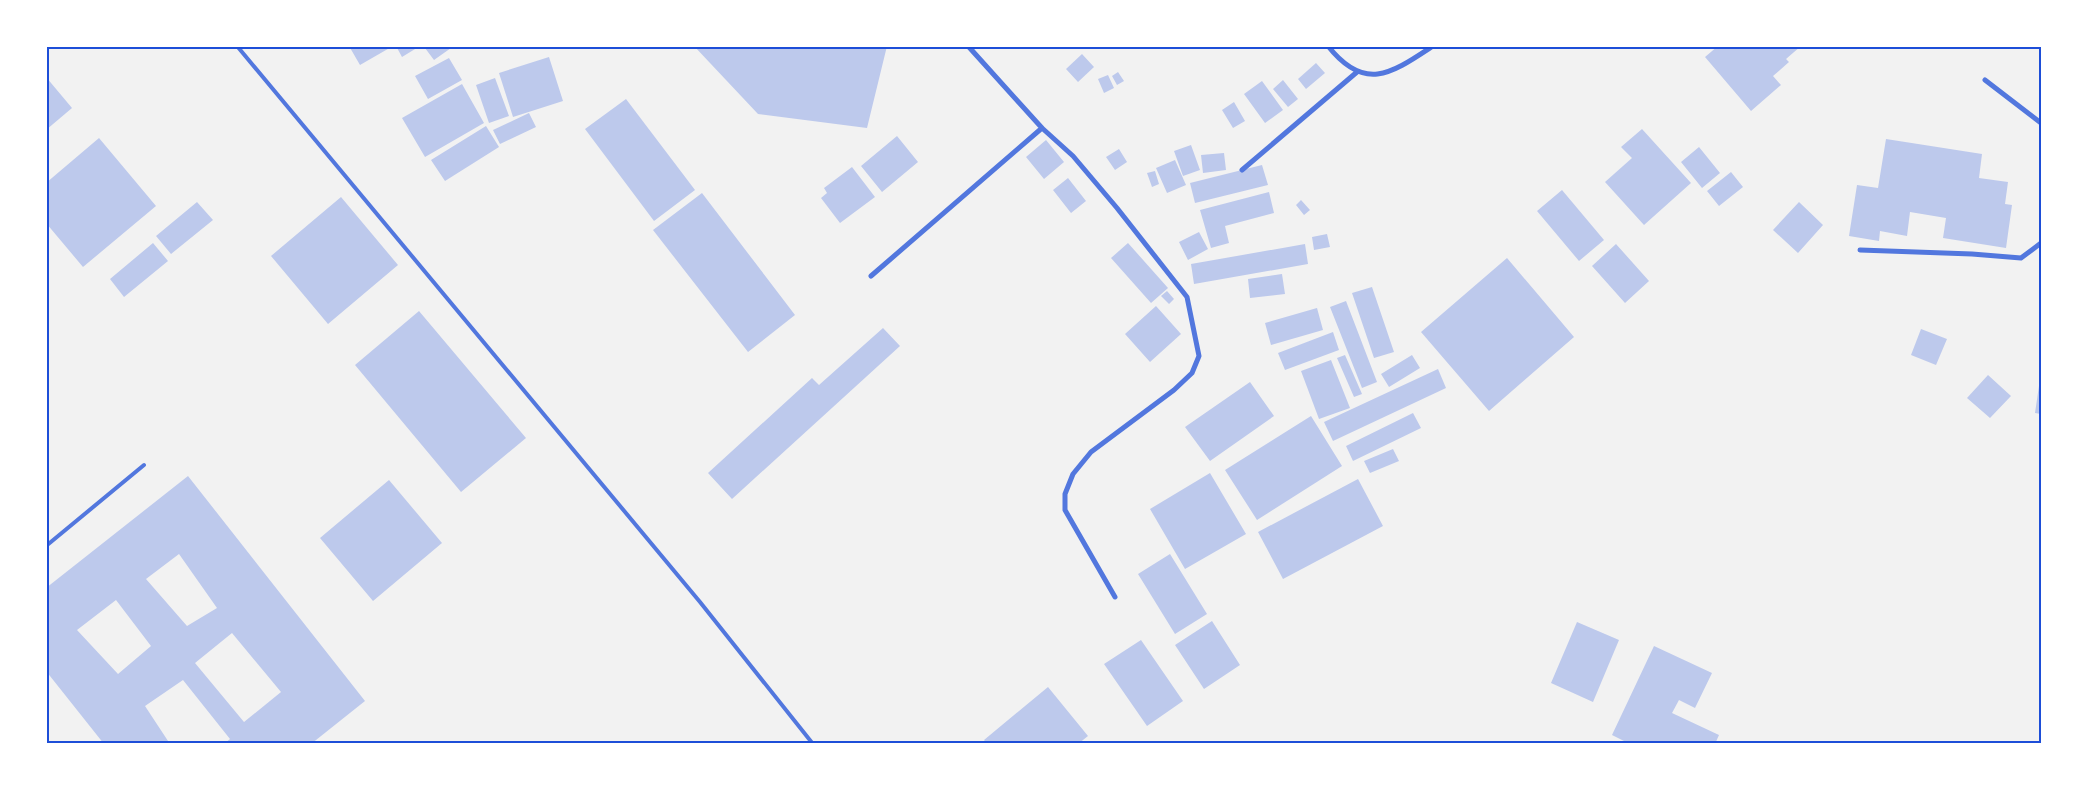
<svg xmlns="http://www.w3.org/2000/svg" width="2087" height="790" viewBox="0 0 2087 790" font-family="Jost,sans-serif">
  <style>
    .building { fill: #bdc9ec; fill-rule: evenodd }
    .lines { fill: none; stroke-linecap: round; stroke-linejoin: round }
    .service { stroke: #5277de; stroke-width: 4 }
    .minor { stroke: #5277de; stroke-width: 5 }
    .neatline { fill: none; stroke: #1d4ed8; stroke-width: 2 }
  </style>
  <rect width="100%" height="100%" fill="#f2f2f2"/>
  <!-- building -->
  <path class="building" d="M349,46H393L360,65Z
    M396,46H420L402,57Z
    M427,46H449L451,48L434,60L425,48Z
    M694,46H887L867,128L758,114Z
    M1718,46H1801L1786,59L1789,62L1773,76L1781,85L1751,111L1705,57Z
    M1082,54L1094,67L1078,82L1066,69Z
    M549,57L563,101L513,117L499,73Z
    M449,58L462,80L428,99L415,76Z
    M1316,63L1325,73L1306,89L1298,79Z
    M1118,72L1124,81L1117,85L1112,76Z
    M1108,75L1114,88L1104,93L1098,79Z
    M46,77L72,108L46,130Z
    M495,78L509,116L489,123L476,85Z
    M1283,80L1298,99L1288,107L1273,89Z
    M1262,81L1283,110L1265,123L1244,94Z
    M462,84L484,123L425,157L402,118Z
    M626,99L695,190L654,221L585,129Z
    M1234,102L1245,121L1233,128L1222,110Z
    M529,113L536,127L500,144L493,130Z
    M486,126L499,147L445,181L431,160Z
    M1642,129L1691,183L1644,225L1605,182L1632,158L1621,147Z
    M897,136L918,162L882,192L861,166Z
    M99,138L156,206L83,267L46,223V183Z
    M1886,139L1982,154L1979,178L2008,182L2005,204L2012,205L2006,248L1943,238L1946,218L1910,212L1907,236L1880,231L1879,241L1849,236L1857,185L1878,188Z
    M1046,140L1064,162L1044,179L1026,157Z
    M1191,145L1200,170L1183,176L1174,151Z
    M1699,147L1720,173L1702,188L1681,162Z
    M1119,149L1127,162L1115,170L1106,157Z
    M1224,153L1226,170L1203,173L1201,155Z
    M1175,160L1186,185L1167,193L1156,168Z
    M1262,165L1268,185L1195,203L1190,183Z
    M852,167L875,197L840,223L821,198L827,193L824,188Z
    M1155,171L1159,184L1152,187L1147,173Z
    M1731,172L1743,187L1719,206L1707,191Z
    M1068,178L1086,201L1071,213L1053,190Z
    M1562,190L1604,240L1579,261L1537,211Z
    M1269,192L1274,213L1225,226L1229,243L1211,248L1200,210Z
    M702,193L795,315L748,352L653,230Z
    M341,197L398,265L328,324L271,256Z
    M1301,200L1310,210L1304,215L1296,205Z
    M197,202L213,220L171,254L156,236Z
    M1799,202L1823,225L1798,253L1773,230Z
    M1199,232L1208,249L1188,260L1179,242Z
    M1327,234L1330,247L1314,250L1312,237Z
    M153,243L168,261L124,297L110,279Z
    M1128,243L1168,288L1151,303L1111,258Z
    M1305,244L1308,264L1194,284L1191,264Z
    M1616,244L1649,281L1625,303L1592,266Z
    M1507,258L1574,337L1489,411L1421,332Z
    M1282,274L1285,294L1250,298L1248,279Z
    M1372,287L1394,352L1374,358L1352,293Z
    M1167,291L1174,299L1169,304L1161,296Z
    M1346,301L1377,382L1362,388L1330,307Z
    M1156,306L1181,334L1150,362L1125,334Z
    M1317,308L1323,330L1271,345L1265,323Z
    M419,311L526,438L461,492L355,365Z
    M883,328L900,346L732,499L708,473L812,378L819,385Z
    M1921,329L1947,339L1936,365L1911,355Z
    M1333,332L1339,350L1285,370L1278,353Z
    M1345,355L1362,394L1354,397L1337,358Z
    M1412,355L1420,368L1389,387L1381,374Z
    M1331,360L1350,408L1319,419L1301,371Z
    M1438,369L1446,388L1333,441L1324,422Z
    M1988,375L2011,396L1990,418L1967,398Z
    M2040,379H2041V414L2035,413Z
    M1250,382L1274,416L1210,461L1185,427Z
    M1413,413L1421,428L1353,461L1346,446Z
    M1311,416L1342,466L1257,520L1225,470Z
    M1393,449L1399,461L1370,473L1364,461Z
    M1210,473L1246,534L1185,569L1150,509Z
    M188,476L365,701L311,744H224L230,739L183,680L145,706L170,744H104L46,671V588ZM179,554L217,608L187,626L146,579ZM116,600L151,646L118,674L77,630ZM232,633L281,692L244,722L195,663Z
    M1358,479L1383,526L1283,579L1258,532Z
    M389,480L442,543L373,601L320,538Z
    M1170,554L1207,614L1175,634L1138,574Z
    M1212,621L1240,665L1204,689L1175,645Z
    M1577,622L1619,640L1593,702L1551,683Z
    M1141,640L1183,701L1147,726L1104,664Z
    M1654,646L1712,673L1695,708L1679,700L1672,713L1719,735L1715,744H1630L1612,735Z
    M1048,687L1088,736L1078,744H987L984,740Z"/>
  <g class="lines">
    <!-- service -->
    <path class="service" d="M237,46L700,602L813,744
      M46,546L144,465"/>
    <!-- minor -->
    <path class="minor" d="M1328,46C1365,93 1392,73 1433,46
      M1985,80L2041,123
      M1042,128L1073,156L1117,208L1187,297L1199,356L1192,373L1174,390L1091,452L1073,474L1065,494V510L1115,597
      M1242,170L1357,72
      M1860,250L1972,254L2021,258L2041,243
      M871,276L1042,128L968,46"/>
  </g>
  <!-- border -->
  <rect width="2087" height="790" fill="none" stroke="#ffffff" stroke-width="95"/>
  <rect x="48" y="48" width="1992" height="694" class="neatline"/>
</svg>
